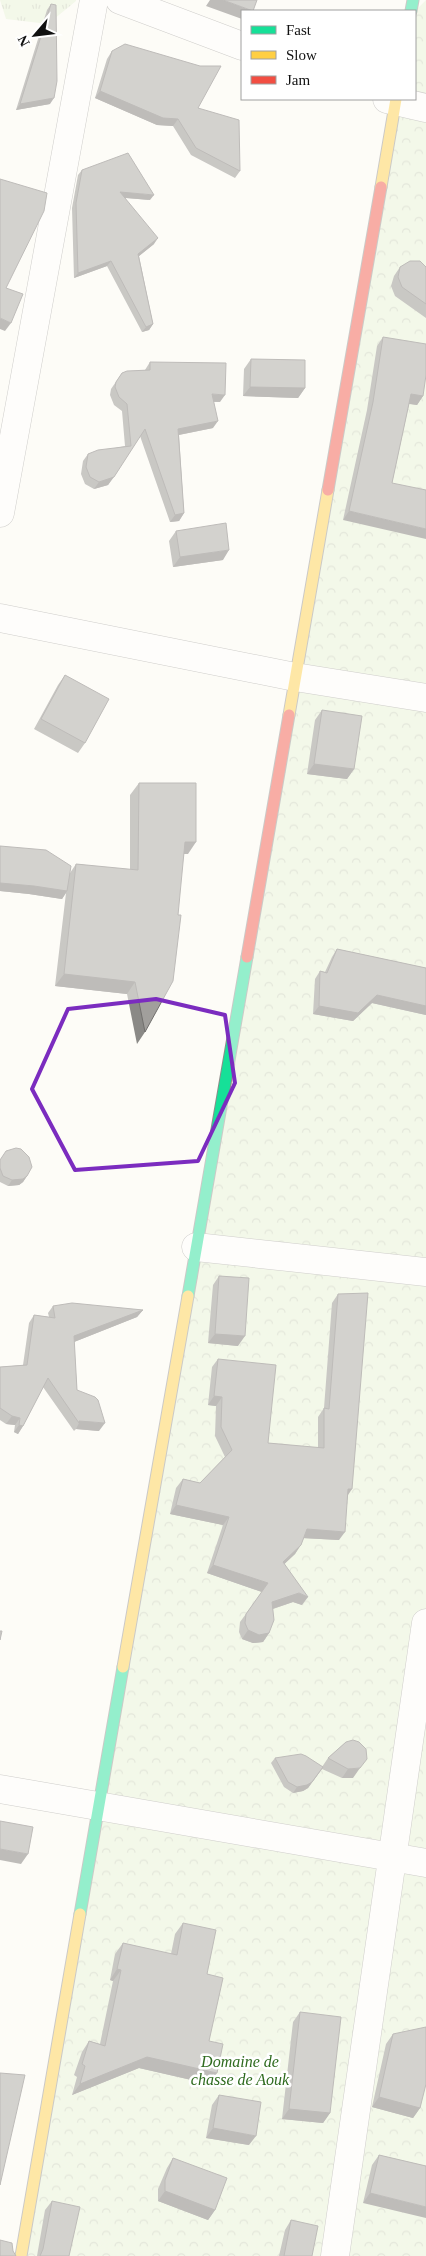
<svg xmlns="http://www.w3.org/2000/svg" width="426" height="2256" viewBox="0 0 426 2256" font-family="'Times New Roman',serif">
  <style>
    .grass { fill: url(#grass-tufts) }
    .park { fill: url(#park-crowns) }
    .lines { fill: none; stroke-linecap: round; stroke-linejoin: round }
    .street-casing { stroke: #979795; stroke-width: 29 }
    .fast-casing { stroke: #8e8d8b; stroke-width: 13 }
    .slow-casing { stroke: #8e8d8b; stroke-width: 13 }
    .jam-casing { stroke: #8e8d8b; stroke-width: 13 }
    .street { stroke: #fffffe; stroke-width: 28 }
    .fast { stroke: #16e098; stroke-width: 11 }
    .slow { stroke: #ffcf43; stroke-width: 11 }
    .jam { stroke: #f24e42; stroke-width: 11 }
    .wall { fill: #8a8986 }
    .shaded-wall { fill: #716f6d }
    .building { fill: #a19f9c; stroke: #716f6d }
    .marked { fill: none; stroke: #7b2cbf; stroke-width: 4; stroke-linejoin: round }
    .labels { text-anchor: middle; stroke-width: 5; stroke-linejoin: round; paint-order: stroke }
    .park-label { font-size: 16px; font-style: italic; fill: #2f6b1f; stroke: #fff }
  </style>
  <defs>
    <pattern id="grass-tufts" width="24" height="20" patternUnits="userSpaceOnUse" patternTransform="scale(1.25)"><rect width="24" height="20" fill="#e7f3d7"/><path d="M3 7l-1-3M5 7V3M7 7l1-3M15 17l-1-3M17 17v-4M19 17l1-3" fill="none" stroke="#c5cfb8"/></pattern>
    <pattern id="park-crowns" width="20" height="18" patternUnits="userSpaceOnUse" patternTransform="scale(1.25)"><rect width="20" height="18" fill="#e7f3d7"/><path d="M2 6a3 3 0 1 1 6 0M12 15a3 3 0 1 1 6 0" fill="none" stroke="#c5cfb8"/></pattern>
  </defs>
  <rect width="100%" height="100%" fill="#fdfcf7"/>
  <!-- grass -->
  <path class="grass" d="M0,0H76V1L48,24L6,19Z"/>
  <!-- park -->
  <path class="park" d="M426,0V2256H20L395,99H415V11Z"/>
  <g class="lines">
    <!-- street casing -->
    <g class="street-casing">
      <path id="street" d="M120,0L242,46
        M387,99L426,108
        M0,513L94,0
        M0,618L295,677L426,698
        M196,1247L426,1272
        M0,1789L426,1863
        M335,2256L426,1623"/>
    </g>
    <!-- fast casing -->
    <g class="fast-casing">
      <path id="fast" d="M411,11L413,0
        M188,1296L247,957
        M80,1914L123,1667"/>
    </g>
    <!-- slow casing -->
    <g class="slow-casing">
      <path id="slow" d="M381,187L396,99
        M289,715L328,490
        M123,1667L188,1296
        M21,2256L80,1914"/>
    </g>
    <!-- jam casing -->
    <g class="jam-casing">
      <path id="jam" d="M328,490L381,187
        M247,957L289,715"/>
    </g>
    <!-- street -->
    <use href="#street" class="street"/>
    <!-- fast -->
    <use href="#fast" class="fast"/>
    <!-- slow -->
    <use href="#slow" class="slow"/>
    <!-- jam -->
    <use href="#jam" class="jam"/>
  </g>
  <!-- wall -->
  <path class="wall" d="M51,4L50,104L16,110L47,10Z
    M112,51L198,108L240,171L235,178L191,155L173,126L157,125L95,98L107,59Z
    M82,170L150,200L125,198L154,244L139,256L153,324L149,330L142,332L107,266L74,278L72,208L78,175Z
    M400,267H426V318L395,296L391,286L394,276Z
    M383,337L423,396L417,405L409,404L392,483L343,520L367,410L377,346Z
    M251,359L305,388L298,398L243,396L244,369Z
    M150,362L220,402H213V428L179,435L184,513L179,521L170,522L140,436L108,485L94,489L85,484L81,474L83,461L88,454L125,446L122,411L114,405L110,395L111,389L122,373L145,370Z
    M176,531L223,560L173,567L169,541Z
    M65,675L85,743L78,753L34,729L58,685Z
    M322,710L354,769L347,779L307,774L315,720Z
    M139,783L188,854H184L145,1032L137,1044L127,994L55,986L66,893L62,899L29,894L0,891V846L70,873L76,864L130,870V795Z
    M337,949L426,968V1015L372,1003L353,1021L313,1014L315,979L320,971L325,972L332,957Z
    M0,1160L27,1176L23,1182L19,1185L8,1186L0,1182Z
    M219,1276L238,1346L208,1343L213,1285Z
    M338,1294L348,1496L339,1540L304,1538L295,1554L284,1564L302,1605L293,1602L273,1609L269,1633L263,1642L253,1643L242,1639L239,1632L240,1622L262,1592L207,1573L223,1525L170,1514L176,1488L183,1479L200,1483L225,1457L215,1436L216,1406L208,1405L212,1367L218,1359L268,1443L318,1448V1417L324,1408L332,1303Z
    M53,1306L143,1310L137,1317L74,1342L77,1390L99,1431L76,1429L74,1431L43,1387L23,1426L18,1434L14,1432L15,1425L6,1424L0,1420V1367L23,1365L29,1323L34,1315L49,1317L48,1313Z
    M346,1742L353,1778H342L322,1769L308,1788L303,1791L293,1793L284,1787L271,1763L275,1758L322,1767L328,1758Z
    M183,1923L207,1974L209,2084L139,2068L72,2095L77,2077L74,2075L82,2052L89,2041L100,2044L113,1981L110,1980L115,1954L123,1943L171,1954L175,1934Z
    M300,2012L330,2113L323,2123L282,2119L293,2022Z
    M393,2034L420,2108L413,2118L372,2107L386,2044Z
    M219,2095L249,2145L206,2138L212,2105Z
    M379,2155L426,2166L363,2203L372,2165Z
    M173,2158L215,2210L208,2220L158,2201V2189L167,2168Z
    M52,2201L69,2256H37L45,2210Z
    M291,2220L312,2256H279L285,2230Z"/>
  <!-- shaded-wall -->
  <path class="shaded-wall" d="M210,0H223L253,11H242V19L206,6Z
    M100,91L178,119L173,126L157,125L95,98Z
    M54,98L50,104L16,110L20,104Z
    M120,192L154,195L150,200L116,197Z
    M158,238L154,244L134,260L138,254Z
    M111,261L107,266L74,278L78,273Z
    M0,318L11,323L5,331L0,329Z
    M153,324L149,330L142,332L146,327Z
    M250,387L305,388L298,398L243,396Z
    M212,394L225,395L220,402L206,401Z
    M411,394L423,396L417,405L405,403Z
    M218,421L213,428L173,436L178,429Z
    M114,477L108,485L94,489L99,482Z
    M349,511L426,529V539L343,520Z
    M184,513L179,521L170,522L175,515Z
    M229,550L223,560L173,567L180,557Z
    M314,764L354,769L347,779L307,774Z
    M185,842H196L188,854H177Z
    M0,883L34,886L67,891L62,899L29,894L0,891Z
    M64,974L135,982L127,994L55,986Z
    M377,995L426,1006V1015L372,1003L353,1021L313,1014L319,1006Z
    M27,1176L23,1182L19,1185L8,1186L12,1180Z
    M143,1310L137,1317L69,1344L74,1336Z
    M215,1334L245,1336L238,1346L208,1343Z
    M214,1396L222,1397L216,1406L208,1405Z
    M12,1416L20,1418L15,1425L6,1424Z
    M79,1421L105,1423L99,1431L76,1429L79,1423Z
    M19,1425L23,1426L18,1434L14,1432Z
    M348,1489H352L346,1498Z
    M176,1505L229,1517L223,1525L170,1514Z
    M307,1529L345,1532L339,1540L301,1538Z
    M301,1545L295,1554L277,1571L283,1562Z
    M213,1565L268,1583L262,1592L207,1573Z
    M299,1593L308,1597L302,1605L293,1602L266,1611L272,1602Z
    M248,1630L269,1633L263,1642L253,1643L242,1639Z
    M323,1767L308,1788L303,1791L293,1793L297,1787Z
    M360,1768L353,1778H342L348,1769Z
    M0,1849L28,1854L21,1864L0,1860Z
    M117,1969L121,1970L113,1981L110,1980Z
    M147,2057L217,2073L209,2084L139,2068L72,2095L80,2084Z
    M379,2097L420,2108L413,2118L372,2107Z
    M289,2109L330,2113L323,2123L282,2119Z
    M213,2128L256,2136L249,2145L206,2138Z
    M165,2191L215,2210L208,2220L158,2201Z
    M370,2193L426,2207V2218L363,2203Z"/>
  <!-- building -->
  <path class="building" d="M223,0H257L253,11Z
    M51,4L56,5L57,81L54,98L20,104Z
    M125,44L200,66H221L198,108L239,120L240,171L196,148L178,119L163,118L100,91L112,51Z
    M128,153L154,195L120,192L158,238L138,254L153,324L146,327L111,261L78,273L76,203L82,170Z
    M0,179L47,193L44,211L6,288L23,294L11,323L0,318Z
    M410,261H420L426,267V304L402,287L398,277L400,267Z
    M383,337L426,344V375L423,396L411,394L392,483L426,490V529L349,511L373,402Z
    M251,359L305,360V388L250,387Z
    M150,362L226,363L225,395L212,394L218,421L178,429L184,513L175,515L145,429L114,477L99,482L90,477L86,467L88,454L98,450L131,446L127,404L119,397L115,387L116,382L122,373L127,371L150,370Z
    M226,523L229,550L180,557L176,531Z
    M65,675L109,699L85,743L41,719Z
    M322,710L362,716L354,769L314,764Z
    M139,783H196V842H185L178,915H181L173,981L145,1032L135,982L64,974L76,864L138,870Z
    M0,846L46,850L71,866L67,891L34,886L0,883Z
    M337,949L426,968V1006L377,995L358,1013L319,1006L320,971L327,973Z
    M16,1148L21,1149L29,1157L32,1167L27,1176L23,1179L12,1180L3,1176L0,1168V1160L6,1151Z
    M219,1276L249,1278L245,1336L215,1334Z
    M368,1293L352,1489H348L345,1532L307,1529L301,1545L283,1562L308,1597L299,1593L272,1602L274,1620L269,1633L259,1635L248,1630L245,1623L246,1614L268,1583L213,1565L229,1517L176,1505L183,1479L200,1483L232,1450L221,1427L222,1397L214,1396L218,1359L276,1365L268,1443L324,1448V1408L329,1409L338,1294Z
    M72,1303L143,1310L74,1336L77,1390L95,1397L98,1400L105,1423L79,1421V1423L48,1378L23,1426L19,1425L20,1418L12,1416L0,1408V1367L27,1365L34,1315L55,1318L53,1306Z
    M0,1631H2L0,1640Z
    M353,1740L359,1742L366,1749L367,1759L360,1768L348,1769L328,1758L346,1742Z
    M301,1754L306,1756L323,1767L312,1782L307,1785L297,1787L288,1782L275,1758Z
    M0,1821L33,1827L28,1854L0,1849Z
    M183,1923L216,1930L207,1974L223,1978L209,2041L223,2044L217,2073L147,2057L80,2084L85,2066L82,2064L89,2041L105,2046L121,1970L117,1969L123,1943L177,1955Z
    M300,2012L341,2017L330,2113L289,2109Z
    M426,2027V2084L420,2108L379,2097L393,2034Z
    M0,2073L25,2075L0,2185Z
    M219,2095L261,2102L256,2136L213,2128Z
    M379,2155L426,2166V2207L370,2193Z
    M173,2158L227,2178L215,2210L165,2191V2180Z
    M52,2201L80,2207L69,2256H40L43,2249Z
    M291,2220L318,2226L312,2256H284Z
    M0,2240L12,2243L13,2251L16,2256H0Z"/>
  <!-- marked area -->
  <path d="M0 0H426V2256H0ZM156,999L225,1015L235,1083L198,1161L75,1170L32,1089L68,1009Z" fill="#fdfcf7" fill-opacity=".55" fill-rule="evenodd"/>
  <path class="marked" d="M156,999L225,1015L235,1083L198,1161L75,1170L32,1089L68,1009Z"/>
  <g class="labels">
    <!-- park labels -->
    <g class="park-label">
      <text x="240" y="2067">Domaine de<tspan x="240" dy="18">chasse de Aouk</tspan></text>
    </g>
  </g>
  <!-- legend -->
  <rect x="241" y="10" width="175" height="90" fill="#ffffff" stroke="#a0a0a0"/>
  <rect x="251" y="26" width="25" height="8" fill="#16e098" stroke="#a0a0a0"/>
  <text x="286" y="35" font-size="15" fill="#111111">Fast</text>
  <rect x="251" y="51" width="25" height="8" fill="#ffcf43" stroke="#a0a0a0"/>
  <text x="286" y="60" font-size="15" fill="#111111">Slow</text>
  <rect x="251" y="76" width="25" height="8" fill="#f24e42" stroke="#a0a0a0"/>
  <text x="286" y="85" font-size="15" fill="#111111">Jam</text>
  <!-- north arrow -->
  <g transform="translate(35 35) rotate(242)" stroke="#ffffff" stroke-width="4" paint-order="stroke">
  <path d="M0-4L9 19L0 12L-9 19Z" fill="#111111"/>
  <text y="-8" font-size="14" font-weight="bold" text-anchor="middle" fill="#111111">N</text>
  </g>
</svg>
